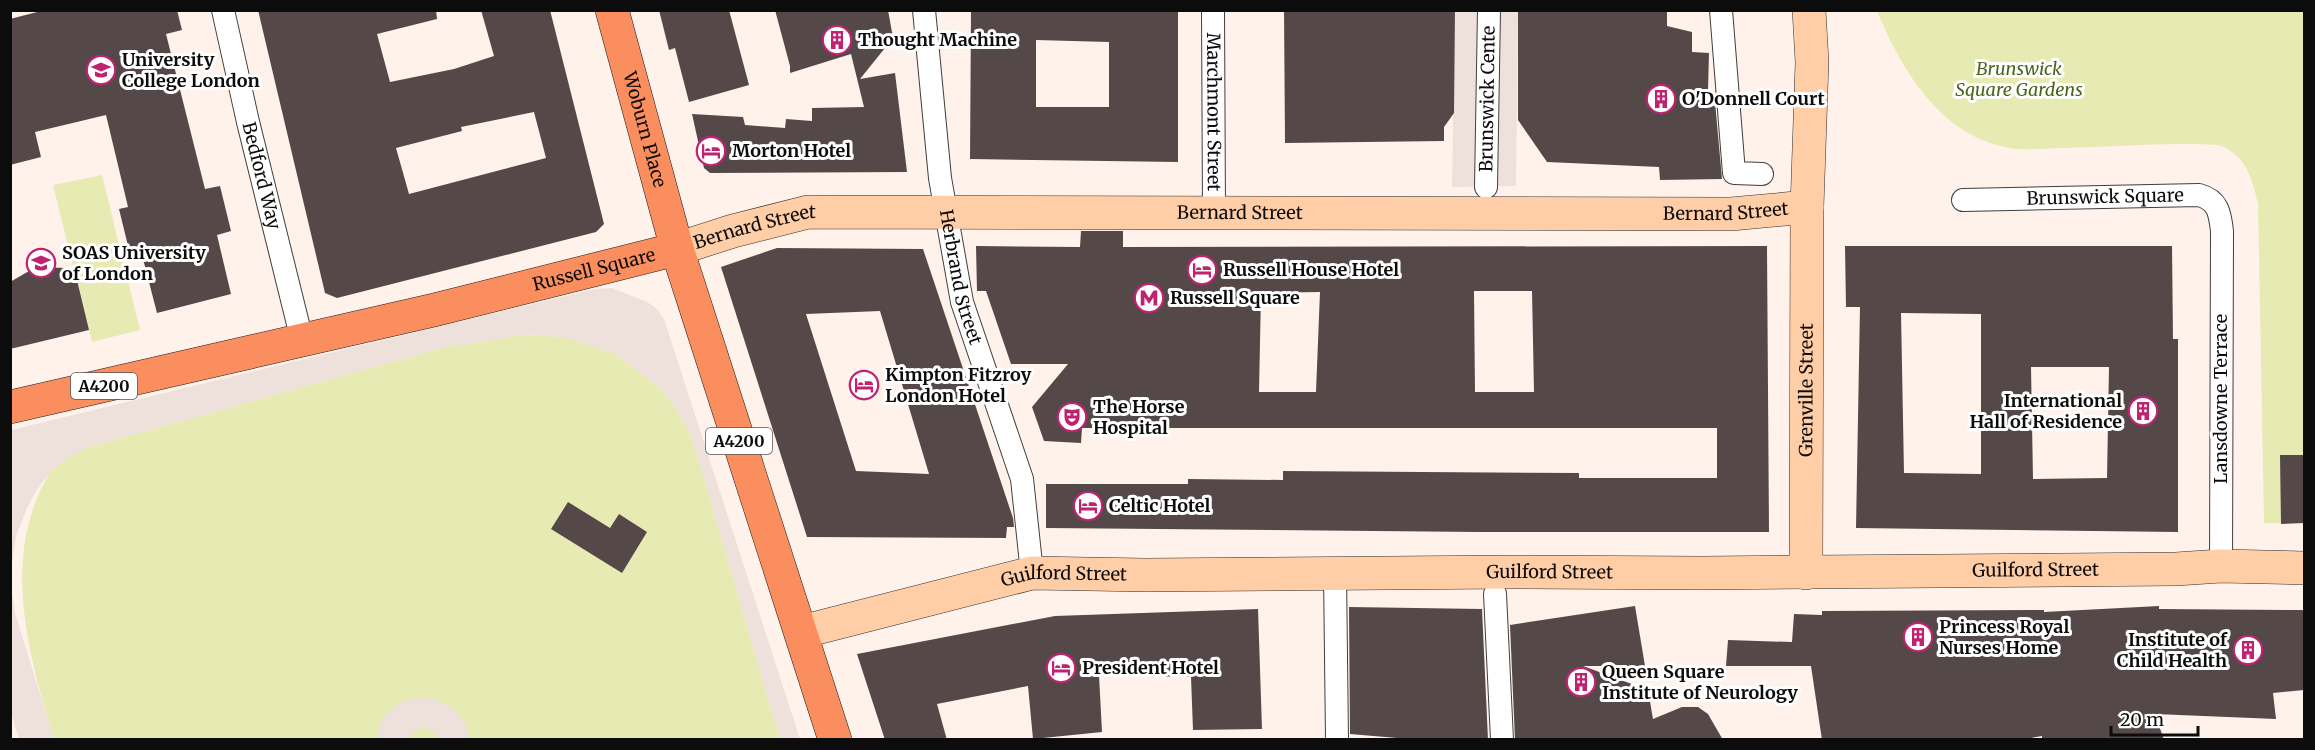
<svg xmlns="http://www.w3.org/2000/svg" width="2315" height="750" viewBox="0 0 2315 750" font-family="Merriweather,serif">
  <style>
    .green { fill: #e8eab4 }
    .plaza { fill: #eee0db }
    .building { fill: #554849; fill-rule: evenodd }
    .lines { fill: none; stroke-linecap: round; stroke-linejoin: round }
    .street-casing { stroke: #3f3f3f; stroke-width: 24 }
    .secondary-casing { stroke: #2e2e2e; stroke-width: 34 }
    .primary-casing { stroke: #1d1d1d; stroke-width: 34 }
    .street { stroke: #fff; stroke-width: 22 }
    .secondary { stroke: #ffcda6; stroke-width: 33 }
    .primary { stroke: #fb8e5e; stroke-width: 33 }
    .labels { text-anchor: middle; stroke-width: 6; stroke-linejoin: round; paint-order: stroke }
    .shield { fill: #fff; stroke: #555; stroke-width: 1.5 }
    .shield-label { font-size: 16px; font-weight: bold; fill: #0c0c0c }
    .poi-label { font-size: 18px; font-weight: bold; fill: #0c0c0c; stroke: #fff; text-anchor: start }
    .park-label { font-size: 18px; font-style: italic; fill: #4b641b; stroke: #fff }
    .street-label { font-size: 18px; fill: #0c0c0c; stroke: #fff }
  </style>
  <rect width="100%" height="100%" fill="#fff2eb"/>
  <!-- green -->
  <path class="green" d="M1877,11H2304V523H2264L2258,204C2252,178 2246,155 2219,145C2168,142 2116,147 2064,148C2047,148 2027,151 2010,148C1941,137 1901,69 1877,11Z
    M102,175L140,330L92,342L53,185Z
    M522,335L567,337L615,354L658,386L675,407L691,434L780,739H54C27,651 0,552 51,471C60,462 74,455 85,448L445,347Z"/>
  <!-- plaza -->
  <path class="plaza" d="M1455,11H1518L1516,186L1452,187Z
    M612,288L647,302L655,307L664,319L800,739H780L691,434L675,407L658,386L615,354L567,337L522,335L445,347L85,448L53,469L38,488L27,508L16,536L11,571V430L595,289Z
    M10,578L15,613L54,739H19L11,713Z
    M419,697L433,698L454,709L467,726L469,739H438L434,732L422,727L412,733L409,739H376L382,720L390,710L401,702Z"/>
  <!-- building -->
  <path class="building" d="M45,10H177L182,30L166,34L205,189L220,186L231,231L217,235L231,294L157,313L142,255L131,258L119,209L128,207L106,115L35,132L41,157L10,165V19Z
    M258,10H436L437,19L377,34L390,82L454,69L494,56L481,10H550L604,224L596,232L337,298L325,293ZM534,112L546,158L409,194L396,148L462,131L461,127Z
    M659,10H729L749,85L689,102L675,48L669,50Z
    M775,10H888L893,38L860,79L895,73L907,172L710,173L704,168L692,114L743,117L745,125L785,128L786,119L812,121V108L864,107L851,54L790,73V66Z
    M971,10H1178V162L970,159ZM1036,40L1109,42V107H1036Z
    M1284,10H1455L1454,113L1444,127V141L1285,143Z
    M1518,10H1667V26L1692,32V52L1709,53L1708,91H1714L1722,179L1660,180L1659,167L1547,162L1518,120Z
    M1081,231H1123V247L1767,246L1769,532H1479L1046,528V484H1188V479L1283,480V471L1579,473V478H1717V428H1082L1081,443L1044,441L1032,407L1068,364H1011L986,291H977L976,246L1080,247ZM1474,291H1532L1534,392H1475ZM1320,292L1316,392H1259L1261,293Z
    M1845,246H2172L2173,339H2178V532L1856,528L1860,307H1846ZM1901,313L1981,314V474L1904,473ZM2031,367H2109L2107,478L2033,479Z
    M777,248L923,249L1013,518L1014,527H1007L1006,538L807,537L721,267ZM880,311L929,474L856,471L806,314Z
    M36,267L66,268L75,272L89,330L10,349V282Z
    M2280,455H2304V523L2281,524Z
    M568,502L610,528L619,514L647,532L622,573L551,529Z
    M1635,606L1645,666H1583L1648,690L1653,719L1682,707H1698L1708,714L1723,740H1515L1510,625Z
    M2159,606V609L2304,610V690L2273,693L2276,719L2155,714L2164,740H2042V736L2020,740H1822L1811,666H1726L1728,640L1792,642L1794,614L1822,615V611L2044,610V612Z
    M1349,607L1482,609L1488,740H1421L1350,734Z
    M1258,609L1262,729L1193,730L1191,677L1099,675L1102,732L1033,739L1028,686L937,704L947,740H885L857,654L1055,616Z"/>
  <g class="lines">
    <!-- street casing -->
    <g class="street-casing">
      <g id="street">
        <path id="s1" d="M223,10L248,122L302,340"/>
        <path id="s2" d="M924,10L940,178L962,302L1022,479L1032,573"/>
        <path id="s3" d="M1213,10L1214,214"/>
        <path d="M1721,10L1734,173L1762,174"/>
        <path id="s4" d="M1486,187L1489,10"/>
        <path id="s5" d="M1963,200L2199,195C2218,200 2220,213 2222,231L2221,566"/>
        <path d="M1335,573L1337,740"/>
        <path d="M1495,594L1502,740"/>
      </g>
    </g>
    <!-- secondary casing -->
    <g class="secondary-casing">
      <g id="secondary">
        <path id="s6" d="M677,249L733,231L808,212L1731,214L1807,207"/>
        <path id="s7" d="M1806,573L1807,207L1812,62L1809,10"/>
        <path id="s8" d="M801,632L1032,573L1145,575L1506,572L1702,573L2176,569L2221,566L2304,568"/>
      </g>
    </g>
    <!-- primary casing -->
    <g class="primary-casing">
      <g id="primary">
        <path id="s9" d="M612,10L677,249L835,740"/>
        <path id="s10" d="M10,407L434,310L677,249"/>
      </g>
    </g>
    <!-- street -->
    <use href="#street" class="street"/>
    <!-- secondary -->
    <use href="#secondary" class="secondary"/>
    <!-- primary -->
    <use href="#primary" class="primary"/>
  </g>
  <!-- icons -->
  <defs>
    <g id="building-ring" transform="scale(1.5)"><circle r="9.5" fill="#fff" stroke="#be2270" stroke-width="1.5"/><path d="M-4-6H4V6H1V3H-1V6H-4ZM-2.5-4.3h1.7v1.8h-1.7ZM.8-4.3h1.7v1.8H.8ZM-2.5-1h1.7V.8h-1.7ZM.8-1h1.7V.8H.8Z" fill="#be2270"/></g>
    <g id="university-ring" transform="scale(1.5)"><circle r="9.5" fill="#fff" stroke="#be2270" stroke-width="1.5"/><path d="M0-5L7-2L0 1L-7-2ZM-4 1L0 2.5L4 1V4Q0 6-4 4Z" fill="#be2270"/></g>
    <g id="hotel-ring" transform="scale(1.5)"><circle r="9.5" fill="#fff" stroke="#be2270" stroke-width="1.5"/><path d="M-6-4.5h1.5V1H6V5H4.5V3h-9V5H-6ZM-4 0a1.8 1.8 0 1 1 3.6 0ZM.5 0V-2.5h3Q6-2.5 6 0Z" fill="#be2270"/></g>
    <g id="metro-ring" transform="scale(1.5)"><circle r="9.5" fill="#fff" stroke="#be2270" stroke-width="1.5"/><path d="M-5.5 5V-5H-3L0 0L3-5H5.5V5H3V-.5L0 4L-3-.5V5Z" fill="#be2270"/></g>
    <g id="theatre-ring" transform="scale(1.5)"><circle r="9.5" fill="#fff" stroke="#be2270" stroke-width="1.5"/><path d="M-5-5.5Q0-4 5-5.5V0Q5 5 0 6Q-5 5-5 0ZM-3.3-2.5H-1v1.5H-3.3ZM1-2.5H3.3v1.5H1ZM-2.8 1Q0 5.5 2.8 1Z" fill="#be2270"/></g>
  </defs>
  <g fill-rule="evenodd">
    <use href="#building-ring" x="837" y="40"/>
    <use href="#university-ring" x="101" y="70"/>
    <use href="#building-ring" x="1661" y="99"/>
    <use href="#hotel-ring" x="711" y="151"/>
    <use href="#university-ring" x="41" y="263"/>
    <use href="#hotel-ring" x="1202" y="270"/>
    <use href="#metro-ring" x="1149" y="298"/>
    <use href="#hotel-ring" x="864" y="385"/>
    <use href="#building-ring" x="2143" y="411"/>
    <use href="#theatre-ring" x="1072" y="417"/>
    <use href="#hotel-ring" x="1088" y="506"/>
    <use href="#building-ring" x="1918" y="637"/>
    <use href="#building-ring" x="2248" y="650"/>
    <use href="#hotel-ring" x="1061" y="668"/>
    <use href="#building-ring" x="1581" y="682"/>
  </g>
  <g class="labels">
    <!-- shield labels -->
    <g class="shield">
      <rect x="71" y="373" width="66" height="26" rx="4.5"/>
      <rect x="706" y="428" width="66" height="26" rx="4.5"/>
    </g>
    <g class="shield-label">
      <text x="104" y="392">A4200</text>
      <text x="739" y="447">A4200</text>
    </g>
    <!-- poi labels -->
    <g class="poi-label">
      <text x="858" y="46">Thought Machine</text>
      <text x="122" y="66">University<tspan x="122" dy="21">College London</tspan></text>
      <text x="1682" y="105">O'Donnell Court</text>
      <text x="732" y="157">Morton Hotel</text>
      <text x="62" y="259">SOAS University<tspan x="62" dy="21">of London</tspan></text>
      <text x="1223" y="276">Russell House Hotel</text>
      <text x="1170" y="304">Russell Square</text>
      <text x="885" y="381">Kimpton Fitzroy<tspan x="885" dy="21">London Hotel</tspan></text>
      <text x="2122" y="407" text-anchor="end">International<tspan x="2122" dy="21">Hall of Residence</tspan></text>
      <text x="1093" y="413">The Horse<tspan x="1093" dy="21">Hospital</tspan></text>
      <text x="1109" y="512">Celtic Hotel</text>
      <text x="1939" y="633">Princess Royal<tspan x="1939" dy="21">Nurses Home</tspan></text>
      <text x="2227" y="646" text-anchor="end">Institute of<tspan x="2227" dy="21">Child Health</tspan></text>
      <text x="1082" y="674">President Hotel</text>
      <text x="1602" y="678">Queen Square<tspan x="1602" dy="21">Institute of Neurology</tspan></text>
    </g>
    <!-- park labels -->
    <g class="park-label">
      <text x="2019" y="75">Brunswick<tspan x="2019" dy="21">Square Gardens</tspan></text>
    </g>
    <!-- street labels -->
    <g class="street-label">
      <text dy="6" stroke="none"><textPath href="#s4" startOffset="88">Brunswick Cente</textPath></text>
      <text dy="6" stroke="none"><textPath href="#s3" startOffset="102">Marchmont Street</textPath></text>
      <text dy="6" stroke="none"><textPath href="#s9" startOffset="124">Woburn Place</textPath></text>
      <text dy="6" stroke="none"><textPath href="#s1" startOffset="170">Bedford Way</textPath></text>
      <text dy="6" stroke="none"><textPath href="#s5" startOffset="142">Brunswick Square</textPath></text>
      <text dy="6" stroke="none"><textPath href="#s6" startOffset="1054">Bernard Street</textPath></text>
      <text dy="6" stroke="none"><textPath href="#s6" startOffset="568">Bernard Street</textPath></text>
      <text dy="6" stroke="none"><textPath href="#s6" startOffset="81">Bernard Street</textPath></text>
      <text dy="6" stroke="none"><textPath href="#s10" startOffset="600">Russell Square</textPath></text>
      <text dy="6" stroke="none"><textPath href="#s2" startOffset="270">Herbrand Street</textPath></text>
      <text dy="6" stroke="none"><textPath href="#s7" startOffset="183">Grenville Street</textPath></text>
      <text transform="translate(2221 399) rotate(-90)" y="6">Lansdowne Terrace</text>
      <text dy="6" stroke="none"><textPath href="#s8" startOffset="1242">Guilford Street</textPath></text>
      <text dy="6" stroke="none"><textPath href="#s8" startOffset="756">Guilford Street</textPath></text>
      <text dy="6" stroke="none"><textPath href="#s8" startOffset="270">Guilford Street</textPath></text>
    </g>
  </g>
  <!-- border -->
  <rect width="2315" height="750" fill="none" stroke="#0c0c0c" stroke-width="24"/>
  <!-- scale -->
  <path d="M2111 726v9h87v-9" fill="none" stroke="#0c0c0c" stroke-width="3"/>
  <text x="2120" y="726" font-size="18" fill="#0c0c0c" stroke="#ffffff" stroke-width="4.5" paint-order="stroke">20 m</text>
</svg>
